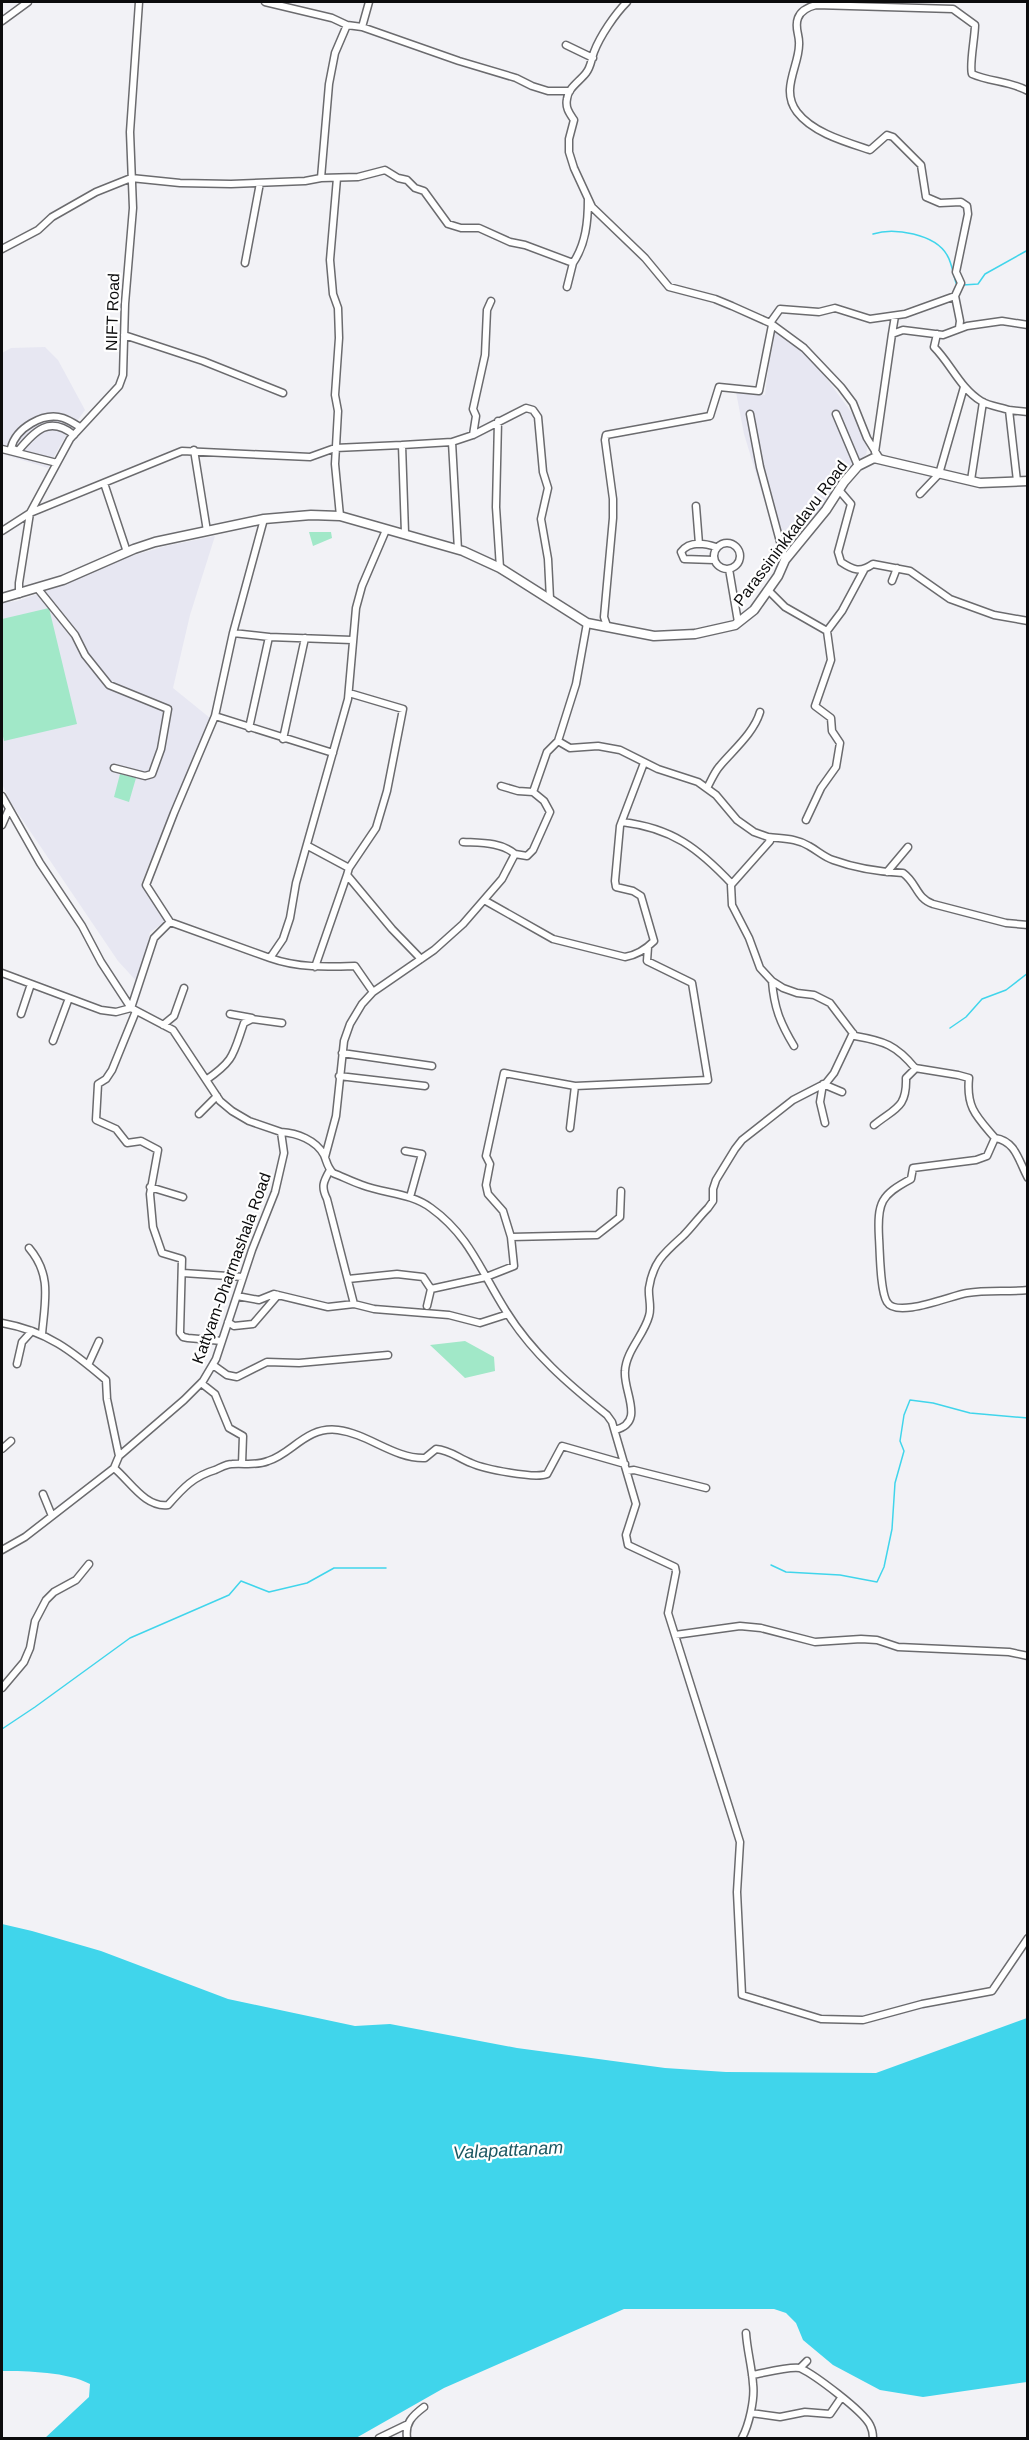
<svg xmlns="http://www.w3.org/2000/svg" width="1029" height="2440" viewBox="0 0 1029 2440" font-family="Helvetica,sans-serif">
  <style>
    .built { fill: #e7e7f2 }
    .green { fill: #a1e8c8 }
    .water { fill: #40d5eb }
    .lines { fill: none; stroke-linecap: round; stroke-linejoin: round }
    .stream { stroke: #40d5eb; stroke-width: 1.5 }
    .street-casing { stroke: #6b6b6e; stroke-width: 9 }
    .secondary-casing { stroke: #6b6b6e; stroke-width: 11 }
    .street { stroke: #fff; stroke-width: 6 }
    .secondary { stroke: #fff; stroke-width: 8 }
    .labels { text-anchor: middle; stroke-width: 4.5; stroke-linejoin: round; paint-order: stroke }
    .street-label { font-size: 16px; fill: #0c0c0d; stroke: #fff }
    .water-label { font-size: 18px; font-style: italic; fill: #1c5862; stroke: #fff }
  </style>
  <rect width="100%" height="100%" fill="#f2f2f6"/>
  <!-- built -->
  <path class="built" d="M773,330L790,339L824,375L854,416L866,441L867,450L866,455L857,462L803,536L791,551L781,556L744,434L736,392L765,395Z
    M45,347L58,360L85,410L62,442L48,468L2,454V353L11,348Z
    M215,536L190,615L173,688L210,718L141,884L168,920L150,932L140,985L118,961L11,803L2,784V603L17,601L44,592L121,559L166,546Z"/>
  <!-- green -->
  <path class="green" d="M309,532H331L332,538L313,546Z
    M49,608L77,724L4,741L2,732V619Z
    M120,774L136,778L129,802L114,797Z
    M465,1341L494,1357L495,1371L465,1378L430,1345Z"/>
  <!-- water -->
  <path class="water" d="M2,1924L32,1931L101,1951L228,1999L355,2026L390,2024L517,2048L665,2068L726,2072L876,2073L1027,2018V2382L923,2397L880,2390L833,2365L803,2340L796,2323L786,2313L774,2309H624L444,2388L356,2438H45L89,2397L90,2384C68,2372 27,2371 2,2371Z"/>
  <g class="lines">
    <!-- stream -->
    <path class="stream" d="M873,234C894,227 935,234 947,255C952,263 953,274 956,283H958
      M963,285L978,284L985,274L1028,250
      M950,1028L966,1017L982,999L1006,990L1028,973
      M771,1565L786,1572L840,1575L877,1582L884,1567L892,1529L895,1483L904,1451L900,1441L904,1415L910,1400L933,1403L970,1413L1028,1418
      M2,1729L35,1707L130,1638L229,1595L241,1581L269,1592L307,1583L334,1568H386"/>
    <!-- street casing -->
    <g class="street-casing">
      <path id="street" d="M265,2L332,18L347,25L362,27L459,61L516,78L532,86L548,91H570
        M627,2C615,14 600,36 594,52C591,60 591,67 586,73C579,82 568,88 567,99C565,108 570,114 574,120L569,139V152L574,168L592,207L645,258L669,287L715,299L732,306L770,323L804,348L841,387L853,403L867,438L880,459
        M2,21L28,2
        M347,25L335,53L329,84L321,178L358,177L385,170L398,178L407,180L415,188L424,191L448,224L461,228H479L510,242L525,245L573,263C586,244 588,221 588,199
        M362,27L369,2
        M566,45L593,58
        M337,178L330,260L333,294L338,308L339,338L335,395L338,411L335,464L340,516
        M2,249L38,230L52,217L96,192L131,178L180,183L231,184L305,181L321,178
        M245,263L260,183
        M567,287L573,263
        M770,323L780,309L819,312L835,308L870,319L905,314L955,296
        M959,328L960,321L955,296L961,283L956,272L968,214L967,206L961,202L940,203L926,197L921,165L893,137L887,135L870,150C846,142 813,133 797,112C780,90 799,66 799,45C800,35 794,28 798,18C801,10 808,7 816,5L953,9L975,25C975,37 969,66 972,74C990,82 1010,81 1028,91
        M892,334L895,316
        M937,334L934,347C951,364 960,388 981,401C989,406 1000,407 1009,410
        M124,335L203,361L283,393
        M750,414L760,467L785,560
        M836,414L858,466
        M498,421L496,507L500,568
        M74,435C49,415 35,431 18,451L11,448C16,428 43,412 63,418C69,420 75,424 80,427
        M473,435L476,416L473,409L485,355L487,310L491,301
        M452,442L458,550
        M402,445L452,442L473,435L526,408L533,410L538,417L543,472L548,488L541,519L548,559L550,599
        M2,449L57,463
        M194,450L207,531
        M875,452L892,334L903,330L943,335L967,326L1002,321L1028,325
        M971,480L983,402
        M1017,481L1009,410L1028,412
        M104,483L127,552
        M839,490L851,504L838,552L841,562C853,570 860,573 873,564L910,571L950,599L994,615L1028,621
        M920,494L939,474L964,387
        M696,506L699,544
        M264,519L233,633L215,716L174,813L146,885L170,922L270,958
        M2,531L30,513L182,451L310,457L335,448L402,445L405,533
        M714 556a13 13 0 1 1 26 0a13 13 0 1 1-26 0Z
        M714,560L684,559L681,552C689,541 704,543 716,547
        M729,569L738,622
        M892,581L897,568
        M38,589L75,635L85,655L109,685L168,709L161,749L152,774L145,776L114,768
        M768,590L785,607L827,631L842,611L864,570
        M19,594V583L30,513L70,439L119,386L123,375L125,304L133,208L130,132L139,2
        M587,623L576,684L558,741L570,748L598,746L620,750L658,769L698,782L716,795L737,820L754,832L768,837L770,841L731,885L732,905L749,938L760,968L772,981L783,988L797,993L814,995L830,1003L855,1036C884,1041 896,1045 915,1068L958,1075L969,1078C966,1108 977,1117 995,1138
        M607,626L604,617L613,518V499L605,440L606,435L710,416L719,387L759,391L772,325
        M233,633L269,637L352,640
        M349,693L403,709L387,791L376,828L349,868L347,875L392,929L421,959
        M215,716L333,753
        M249,728L269,637
        M283,739L305,638
        M501,786L518,791L533,792
        M707,788C711,781 714,773 719,767C732,751 754,733 760,712
        M2,796L40,863L82,926L101,962L131,1008L173,1030L220,1101L232,1111L249,1121L281,1132L284,1153L275,1192L252,1250L216,1359L203,1381L184,1400L119,1456L114,1468L25,1537L2,1550
        M806,820L821,788L836,767L840,743L832,731L831,718L815,706L831,660L827,631
        M622,822C672,828 698,848 732,884
        M2,825L9,809
        M768,837C783,839 796,838 809,846C818,851 824,857 833,860C855,868 880,872 903,873C917,883 916,898 933,904L1006,923L1028,925
        M463,842C481,843 501,842 515,854
        M308,846L349,868
        M887,872L908,847
        M484,900L553,939L625,957C637,955 645,950 654,941L641,896L633,891L616,887L615,881L620,826L644,763
        M315,967L347,875
        M2,973L101,1010L116,1012L131,1008L154,938L170,922
        M772,981C774,1007 780,1023 794,1046
        M373,992L355,966C326,967 298,968 270,958L283,939L290,918L296,883L348,699L356,608L362,586L386,530
        M136,1011L112,1070L106,1079L98,1084L96,1120L116,1129L127,1143L141,1141L158,1150L150,1194L153,1227L162,1253L182,1259L180,1333L183,1337L188,1338L222,1341
        M21,1014L31,984
        M230,1014L252,1018
        M163,1025L174,1016L184,988
        M53,1041L69,998
        M342,1053L432,1066
        M339,1076L425,1086
        M206,1080C235,1060 233,1054 244,1023L252,1019L282,1023
        M575,1086L504,1073L486,1156L490,1164L486,1185L488,1194L503,1211L511,1237L597,1235L620,1217L621,1191
        M199,1114L217,1096
        M825,1123L820,1102L823,1084L842,1092
        M874,1125C895,1108 907,1108 906,1078L916,1068
        M570,1128L575,1086L708,1080L692,983L647,961L648,947
        M281,1132C297,1133 316,1140 324,1155C327,1162 327,1167 333,1173C343,1177 353,1182 362,1185C386,1194 411,1193 431,1208C470,1236 481,1272 506,1311C532,1353 568,1384 607,1415L612,1422L636,1504L626,1535L628,1545L675,1567L676,1572L668,1613L740,1842L737,1892L742,1995L821,2019L863,2020L922,2004L992,1991L1028,1938
        M405,1151L422,1154L410,1197
        M325,1157L336,1116L344,1041L350,1024L362,1004L373,992L434,950L463,924L502,879L515,854L527,856L533,850L550,812L544,801L533,792L547,752L558,741
        M330,1170C323,1182 321,1187 327,1199L354,1304L374,1309L449,1315L480,1323L508,1314
        M1028,1178C1019,1162 1016,1141 995,1138L987,1156L976,1160L913,1168L911,1179C881,1195 877,1202 879,1238C880,1252 880,1291 887,1302C897,1319 952,1295 967,1293C987,1290 1008,1292 1028,1290
        M150,1187L183,1197
        M29,1248C52,1275 45,1300 42,1334
        M183,1273L243,1277
        M348,1279L397,1274L423,1277L431,1289L486,1277L514,1266L511,1237
        M237,1296L259,1300L274,1294L328,1307L354,1304
        M427,1306L431,1289
        M228,1322L234,1326L253,1324L278,1295
        M2,1323C47,1331 72,1351 106,1380L107,1399L119,1456
        M17,1364L22,1342L32,1331
        M88,1365L99,1341
        M213,1365L227,1375L237,1377L267,1362L299,1363L388,1355
        M201,1383L215,1394L229,1428L243,1436L242,1464
        M615,1430C646,1422 623,1392 625,1371C626,1351 644,1335 649,1316C652,1307 648,1297 649,1288C653,1262 664,1253 683,1236C692,1227 699,1217 708,1208L713,1201V1189L716,1180L735,1149L742,1140L793,1100L826,1083L834,1073L853,1033
        M2,1449L11,1441
        M114,1468C130,1481 145,1508 168,1505C183,1488 194,1476 215,1470C220,1468 226,1464 232,1464C245,1463 256,1466 268,1461C292,1454 306,1426 338,1430C369,1434 394,1459 425,1458L436,1449C450,1450 458,1458 471,1463C484,1469 535,1479 547,1474L562,1446L625,1464
        M627,1471L634,1470L706,1488
        M43,1494L52,1516
        M675,1635L740,1626L761,1628L815,1642L861,1639L877,1640L898,1647L1009,1652L1028,1656
        M2,1688L24,1662L30,1648L35,1621L46,1600L54,1592L76,1580L89,1564
        M800,2368C815,2375 863,2411 870,2425C872,2429 873,2434 873,2438
        M752,2375C764,2373 789,2366 800,2368L807,2361
        M751,2413L780,2417L805,2412L830,2414L841,2398
        M379,2438L406,2425
        M407,2438C405,2423 412,2416 424,2407
        M742,2438C749,2425 755,2399 753,2384C752,2367 747,2350 746,2333"/>
    </g>
    <!-- secondary casing -->
    <g class="secondary-casing">
      <path id="secondary" d="M2,598L63,580L134,549L155,542L264,519L311,515L340,516L463,551L500,568L587,623L654,636L695,634L735,625L754,610L778,576L785,560L826,510L844,482L858,466L874,458L980,483L1028,481"/>
    </g>
    <!-- street -->
    <use href="#street" class="street"/>
    <!-- secondary -->
    <use href="#secondary" class="secondary"/>
  </g>
  <g class="labels">
    <!-- street labels -->
    <g class="street-label">
      <text transform="translate(112 312) rotate(-88)" y="6">NIFT Road</text>
      <text transform="translate(790 533) rotate(-53)" y="6">Parassininkkadavu Road</text>
      <text transform="translate(231 1268) rotate(-70)" y="6">Kattyam-Dharmashala Road</text>
    </g>
    <!-- water labels -->
    <g class="water-label">
      <text transform="translate(508 2150) rotate(-3)" y="6">Valapattanam</text>
    </g>
  </g>
  <!-- border -->
  <rect width="1029" height="2440" fill="none" stroke="#0c0c0d" stroke-width="6"/>
</svg>
